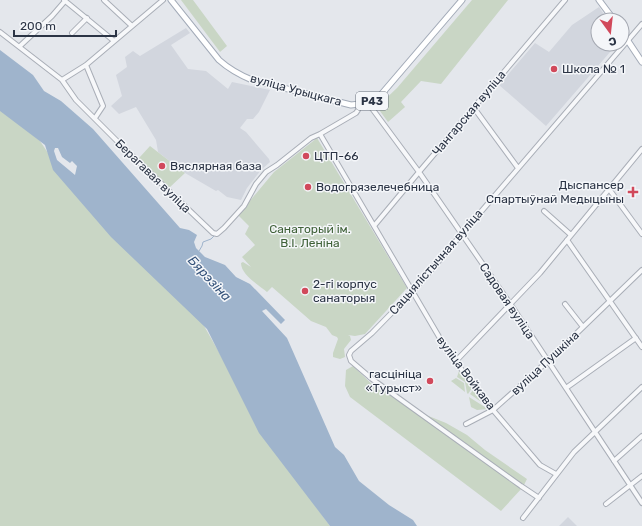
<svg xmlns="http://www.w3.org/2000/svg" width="642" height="526" viewBox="0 0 642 526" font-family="Rubik,sans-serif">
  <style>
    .built { fill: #d2d6de }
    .green { fill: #c9d6c5 }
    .water { fill: #9fb4cc; fill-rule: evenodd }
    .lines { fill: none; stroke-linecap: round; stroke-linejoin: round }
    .stream { stroke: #9fb4cc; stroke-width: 1 }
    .minor-casing { stroke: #a9aeb7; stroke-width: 6 }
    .major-casing { stroke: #a3abb8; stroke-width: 7 }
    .minor { stroke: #f7f8fa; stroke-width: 4 }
    .major { stroke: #fff; stroke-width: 5 }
    .poi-dot { fill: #d1495b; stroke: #f4f6f9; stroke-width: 1.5 }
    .labels { text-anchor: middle; stroke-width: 3; stroke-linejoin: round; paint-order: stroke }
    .shield { fill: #f4f6f9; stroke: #676e7b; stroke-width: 1 }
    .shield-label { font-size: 11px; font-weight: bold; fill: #2b3445 }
    .poi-label { font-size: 12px; fill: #2b3445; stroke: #f4f6f9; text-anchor: start }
    .street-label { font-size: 12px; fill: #2b3445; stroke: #f4f6f9 }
    .park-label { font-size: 12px; fill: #3f6138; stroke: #f4f6f9 }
    .water-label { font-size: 13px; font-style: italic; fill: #34527a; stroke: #f4f6f9 }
  </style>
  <rect width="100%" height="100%" fill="#e4e7ec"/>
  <!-- built -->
  <path class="built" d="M599,7L608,20H598V44H617L546,126L499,85L535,43L549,52L572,25Z
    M186,28L190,33L171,45L188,69L206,71L228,89L232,82L270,90L259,112L253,119H247L240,128L246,132L269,159L270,162L261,170L247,188L241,200L227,197L218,190L216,191L185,173L158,152L156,140L136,107L119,114L111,106L122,96L116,75L127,67L125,57L133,51L140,56Z
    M568,517L577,526H559Z"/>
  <!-- green -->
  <path class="green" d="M181,0H193L227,46L220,52Z
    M472,0H508L441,84L421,81L401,102L405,107L388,122L377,107L397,88Z
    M0,108L40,141L64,177L203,324L272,446L330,526H0Z
    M317,138L407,288L365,334L355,336L348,335L350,336L351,340L344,349L345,357L340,359L333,357V353L338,339L337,337L332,335L326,327L311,321L272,287L267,292C259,285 241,275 241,263L243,262L251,267L242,257L255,245L245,234L249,226L238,215L274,172Z
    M150,146L185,173L169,188L139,158Z
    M353,366L377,389L390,393L421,413L446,423L467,435L485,450L527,479L523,487L501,511L350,397L345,386L346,370Z
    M459,371L472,388L468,394L467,393L465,382L457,377Z
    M456,378L464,383L465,392L451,381Z
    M473,390L486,404H484L470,394Z
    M469,397L488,409L477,410L471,407Z"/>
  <!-- water -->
  <path class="water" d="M0,50L33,75L44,91L61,101L93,129L180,228L189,230L197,235L194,242L196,248L205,257L225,265L236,277L250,284L285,320L281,324L266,309L262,311L287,338L335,447L344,455L359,481L389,505L413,520L417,526H330L259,433L207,329L111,237L53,170L45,145L0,111ZM55,148H58L62,157L70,163L72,161L77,166L75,175L57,160L54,151Z"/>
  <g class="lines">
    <!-- stream -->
    <path class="stream" d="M199,251L202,246L203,242L211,239L214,236"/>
    <!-- minor casing -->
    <g class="minor-casing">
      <path id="minor" d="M64,0L114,41
        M104,0L132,26
        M0,32L62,80L76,100L121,145L213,233L217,234L224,228L244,206L256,184L266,172L277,165L311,138L320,134L356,113L358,110V105
        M72,33L87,18
        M20,46L52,16L65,1
        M86,65L103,106L95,118
        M62,80L86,65L163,0
        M368,103L419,172L511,305L642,503
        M474,108L518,168
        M320,134L448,352L493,410L540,465L556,474
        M609,189L642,234
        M544,211L571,235
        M374,226L419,172L565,0
        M567,240L642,347
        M565,304L583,327
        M455,362L540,273L642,149
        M566,388L636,338
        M466,424L493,410L548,361L642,270
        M614,461L642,436
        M539,498L521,486L372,379L351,361L349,355L351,351L372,333L413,291L642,24
        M606,504L642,476
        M523,518L574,452L642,387"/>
    </g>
    <!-- major casing -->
    <g class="major-casing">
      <path id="major" d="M171,0L219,60C229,69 240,75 252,80L351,105L368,103L379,97L462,0
        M599,0L614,20
        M622,32L642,62"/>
    </g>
    <!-- minor -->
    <use href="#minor" class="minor"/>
    <!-- major -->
    <use href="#major" class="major"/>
  </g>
  <!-- markers -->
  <g class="poi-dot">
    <circle cx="554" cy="69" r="4"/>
    <circle cx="306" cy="156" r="4"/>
    <circle cx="162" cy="166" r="4"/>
    <circle cx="308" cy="187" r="4"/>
    <path d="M631 186h4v4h4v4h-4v4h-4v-4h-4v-4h4z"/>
    <circle cx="305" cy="291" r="4"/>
    <circle cx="430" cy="381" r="4"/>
  </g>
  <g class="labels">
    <!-- shield labels -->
    <rect class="shield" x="356" y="92" width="32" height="18" rx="3"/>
    <g class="shield-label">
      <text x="372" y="105">Р43</text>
    </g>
    <!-- poi labels -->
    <g class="poi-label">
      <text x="562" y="73">Школа № 1</text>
      <text x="314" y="160">ЦТП-66</text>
      <text x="170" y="170">Вяслярная база</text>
      <text x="624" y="189" text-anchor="end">Дыспансер<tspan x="624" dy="14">Спартыўнай Медыцыны</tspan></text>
      <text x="316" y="191">Водогрязелечебница</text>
      <text x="313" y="288">2-гі корпус<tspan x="313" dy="14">санаторыя</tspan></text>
      <text x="422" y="378" text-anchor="end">гасцініца<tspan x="422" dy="14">«Турыст»</tspan></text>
    </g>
    <!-- street labels -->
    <g class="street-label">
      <text transform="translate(296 90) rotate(15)" y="4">вуліца Урыцкага</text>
      <text transform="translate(469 113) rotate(-50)" y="4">Чангарская вуліца</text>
      <text transform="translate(153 176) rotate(44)" y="4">Берагавая вуліца</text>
      <text transform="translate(436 262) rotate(-49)" y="4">Сацыялістычная вуліца</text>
      <text transform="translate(507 301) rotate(56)" y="4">Садовая вуліца</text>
      <text transform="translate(545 363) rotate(-43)" y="4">вуліца Пушкіна</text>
      <text transform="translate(466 373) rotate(53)" y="4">вуліца Войкава</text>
    </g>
    <!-- park labels -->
    <g class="park-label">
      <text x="310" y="233">Санаторый ім.<tspan x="310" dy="14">В.І. Леніна</tspan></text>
    </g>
    <!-- water labels -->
    <g class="water-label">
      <text transform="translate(210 278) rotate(47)" y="5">Бярэзіна</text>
    </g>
  </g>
  <!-- north arrow -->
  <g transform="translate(610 32) rotate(165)"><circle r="19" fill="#f4f6f9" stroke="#a4a8b1"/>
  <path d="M0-3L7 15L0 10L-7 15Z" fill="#d1495b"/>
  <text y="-6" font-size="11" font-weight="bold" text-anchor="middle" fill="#2b3445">С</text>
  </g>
  <!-- scale -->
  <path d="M14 30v6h102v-6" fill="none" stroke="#2b3445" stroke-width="2"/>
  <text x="20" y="30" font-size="12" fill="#2b3445" stroke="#f4f6f9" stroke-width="3" paint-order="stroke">200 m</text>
</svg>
